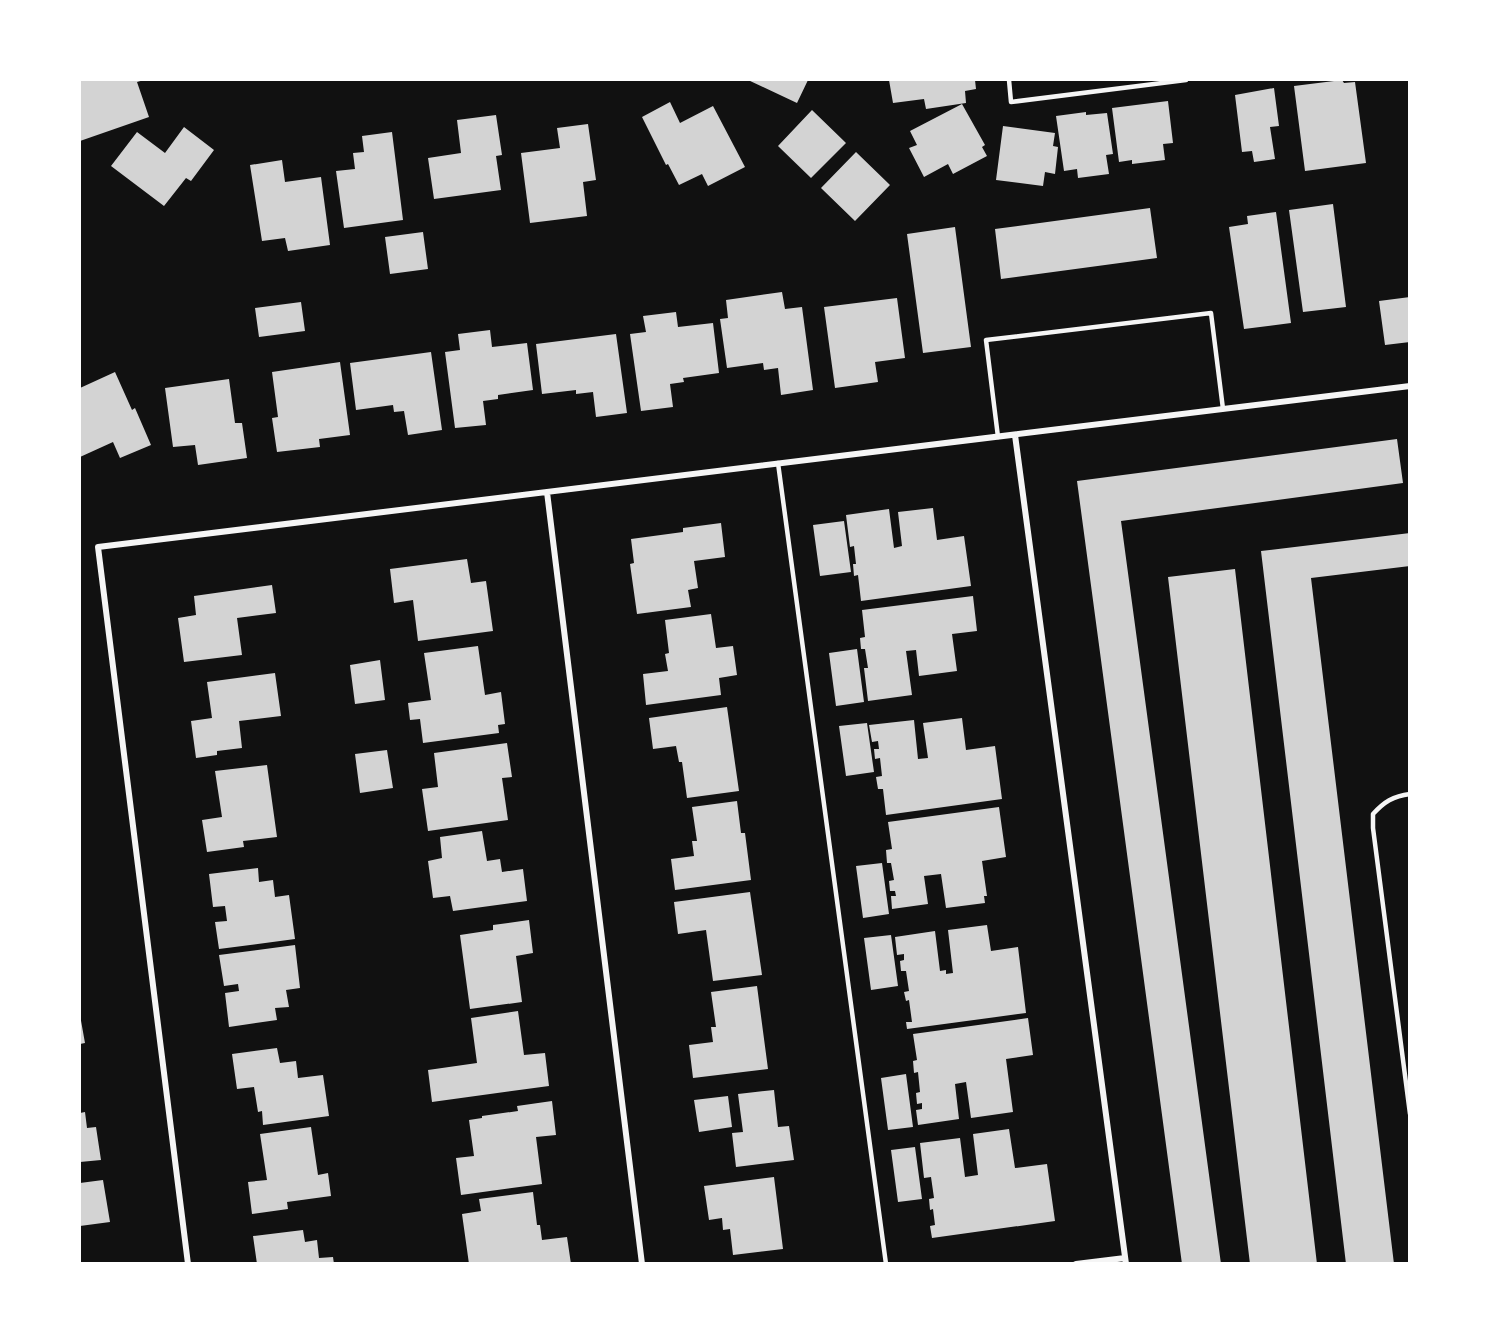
<svg xmlns="http://www.w3.org/2000/svg" width="1489" height="1343" viewBox="0 0 1489 1343" font-family="'Work Sans',sans-serif">
  <style>
    .building { fill: #d3d3d3 }
    .lines { fill: none; stroke-linecap: round; stroke-linejoin: round }
    .service { stroke: #f5f5f5; stroke-width: 4.5 }
    .minor { stroke: #f5f5f5; stroke-width: 6 }
  </style>
  <rect width="100%" height="100%" fill="#111"/>
  <!-- building -->
  <path class="building" d="M80,80H144L137,82L149,117L80,141Z
    M748,80H808L797,103Z
    M889,80H975L976,89L965,91L966,103L926,109L924,99L893,103Z
    M1342,80L1344,83L1355,82L1366,163L1305,171L1294,86Z
    M1274,88L1279,126L1270,127L1275,159L1254,162L1252,151L1242,152L1235,95Z
    M1168,101L1173,143L1163,144L1165,160L1132,164V160L1119,162L1112,108Z
    M670,102L680,123L713,106L745,167L708,186L702,174L679,185L668,164L666,165L642,117Z
    M962,104L985,145L982,147L987,156L953,174L948,164L924,177L909,148L917,145L910,131Z
    M812,110L846,143L811,178L778,146Z
    M1086,112V115L1107,113L1113,154L1106,155L1109,174L1078,178L1077,169L1064,171L1056,116Z
    M496,115L502,155L496,156L501,190L434,199L428,158L461,153L457,120Z
    M588,124L596,180L583,182L587,216L530,223L521,153L560,148L557,128Z
    M1003,126L1055,133L1053,146L1058,147L1055,174L1045,172L1043,186L996,180Z
    M184,127L214,150L191,181L186,178L164,206L111,166L137,132L165,153Z
    M392,132L403,220L344,228L336,171L355,169L353,153L364,152L362,136Z
    M856,152L890,185L855,221L821,188Z
    M282,160L285,182L321,177L330,245L288,251L285,238L262,241L250,165Z
    M1333,204L1346,307L1303,312L1289,210Z
    M1150,208L1157,258L1001,279L995,229Z
    M1276,212L1291,323L1244,329L1229,227L1248,224L1247,216Z
    M955,227L971,347L923,353L907,234Z
    M423,232L428,269L390,274L385,237Z
    M782,292L785,309L802,307L813,390L781,395L778,368L764,370L763,363L727,368L720,319L728,318L726,300Z
    M1410,297V342L1385,345L1379,301Z
    M897,298L905,358L875,362L878,382L835,388L824,307Z
    M301,302L305,331L259,337L255,308Z
    M676,312L678,327L713,323L719,373L683,378L684,382L670,384L673,407L641,411L630,334L646,332L643,316Z
    M490,330L492,347L527,343L533,390L498,395V399L483,401L486,425L455,428L445,352L460,350L458,334Z
    M616,334L627,413L596,417L593,392L576,394V390L542,394L536,344Z
    M431,352L442,430L408,435L404,411L394,412L393,405L356,410L350,363Z
    M340,362L350,435L319,439L320,447L277,452L272,418L278,417L272,372Z
    M115,372L132,410L135,408L151,445L120,458L113,442L80,457V388Z
    M229,379L235,423H242L247,458L198,465L195,445L173,447L165,388Z
    M1397,439L1403,483L1121,521L1221,1264H1182L1077,481Z
    M933,508L937,540L964,536L971,586L861,601L858,575L854,576L853,564H856L854,546L850,547L846,515L889,509L894,548L902,546L898,512Z
    M844,521L851,572L820,576L813,525Z
    M721,523L725,557L694,561L698,588L688,590L691,607L637,614L630,564L634,563L631,539L683,532V528Z
    M1410,533V566L1311,578L1394,1264H1346L1261,551Z
    M467,559L471,583L486,581L493,631L418,641L413,600L394,603L390,569Z
    M1235,569L1317,1264H1250L1168,577Z
    M272,585L276,613L237,618L242,655L184,662L178,618L196,615L194,596Z
    M973,596L977,631L952,634L957,671L919,676L916,650L906,651L912,695L868,701L864,668H868L865,649H861L860,638L865,637L862,610Z
    M711,614L716,648L733,646L737,675L719,678L721,695L646,705L643,674L668,671L665,654L669,653L665,620Z
    M478,646L485,695L501,692L505,724L498,725L499,733L423,743L420,719L410,720L408,703L431,700L424,653Z
    M857,649L864,702L836,706L829,653Z
    M380,660L385,700L355,704L350,665Z
    M275,673L281,716L239,721L242,748L217,751V755L196,758L191,721L212,718L207,682Z
    M727,707L739,791L687,798L682,762H679L676,746L653,749L649,718Z
    M962,718L966,750L995,746L1002,799L886,815L883,789H878L876,777L882,776L880,758L875,759L874,749H879L878,741L872,742L869,725L914,720L918,759L928,758L923,723Z
    M867,723L874,772L846,776L839,726Z
    M507,743L512,777L502,778L508,820L428,831L422,789L438,787L434,753Z
    M387,750L393,788L360,793L355,754Z
    M267,765L277,837L243,841L244,847L207,852L202,820L222,817L215,771Z
    M737,801L741,833H745L751,880L675,890L671,859L694,856L692,841H697L692,807Z
    M999,807L1006,857L982,861L987,896H984L985,903L946,908L941,874L924,876L928,904L892,909L891,896H896L895,891H890L889,881L894,880L891,863H887L886,850L892,849L888,822Z
    M482,831L487,861L500,859L502,872L523,869L527,901L453,911L450,896L433,898L428,861L442,858L440,837Z
    M882,863L889,914L863,918L856,866Z
    M258,868L259,882L273,880L275,897L289,895L295,939L219,949L215,922L227,921L225,906L213,907L209,874Z
    M750,892L762,975L713,981L706,930L678,934L674,902Z
    M529,920L533,953L516,956L522,1002L470,1009L460,935L493,930V925Z
    M987,925L991,951L1018,947L1026,1013L907,1029L906,1022H912L909,1000L906,1001L904,992L909,991L906,971H901L900,961L904,960V954L897,955L895,937L935,931L940,971L946,970V974L953,973L948,930Z
    M891,935L898,986L871,990L864,938Z
    M295,945L300,988L286,990L289,1007L275,1008L277,1020L229,1027L225,993L239,991L238,984L224,986L219,955Z
    M757,986L768,1069L693,1078L689,1045L713,1042L711,1027H716L711,992Z
    M518,1011L524,1055L545,1053L549,1086L432,1102L428,1070L477,1063L471,1018Z
    M80,1015L85,1043L80,1044Z
    M1028,1018L1033,1055L1006,1059L1013,1112L971,1118L966,1082L955,1084L959,1119L918,1125L916,1110L922,1109V1103L917,1104L916,1093L920,1092L918,1072L914,1073L913,1061L917,1060L913,1034Z
    M277,1048L280,1063L296,1061L298,1078L323,1075L329,1116L263,1125L262,1111L258,1112L254,1087L237,1089L232,1054Z
    M906,1074L913,1127L888,1130L881,1078Z
    M774,1090L778,1127L789,1126L794,1160L736,1167L732,1133L743,1132L738,1094Z
    M728,1096L732,1127L699,1132L694,1100Z
    M552,1101L556,1135L536,1137L542,1184L461,1195L456,1158L474,1156L469,1120L482,1118V1116L518,1111L517,1106Z
    M85,1112L87,1128L96,1127L101,1160L80,1162V1113Z
    M311,1127L318,1175L328,1173L331,1196L287,1202L288,1209L252,1214L248,1182L267,1180L260,1134Z
    M1009,1129L1015,1168L1047,1164L1055,1221L932,1238L930,1226L935,1225L933,1209L930,1210L929,1199L934,1198L931,1177L924,1178L920,1143L960,1138L965,1177L978,1175L973,1134Z
    M915,1147L922,1199L898,1202L891,1150Z
    M774,1177L783,1249L733,1255L730,1229L723,1230L722,1218L709,1220L704,1186Z
    M103,1180L110,1222L80,1226V1183Z
    M533,1192L537,1225H540L542,1240L567,1237L571,1264H469L462,1214L481,1211L479,1199Z
    M303,1230L305,1242L317,1240L319,1258L333,1257L334,1264H257L253,1236Z"/>
  <g class="lines">
    <!-- service -->
    <path class="service" d="M1009,80L1011,102L1186,80
      M998,437L986,340L1211,313L1223,409
      M778,463L886,1264
      M1410,794C1393,796 1384,802 1373,814V828L1410,1114"/>
    <!-- minor -->
    <path class="minor" d="M1015,435L1126,1264
      M547,492L642,1264
      M188,1264L98,547L1410,386
      M1076,1264L1125,1258"/>
  </g>
  <!-- border -->
  <rect width="1489" height="1343" fill="none" stroke="#ffffff" stroke-width="162"/>
</svg>
